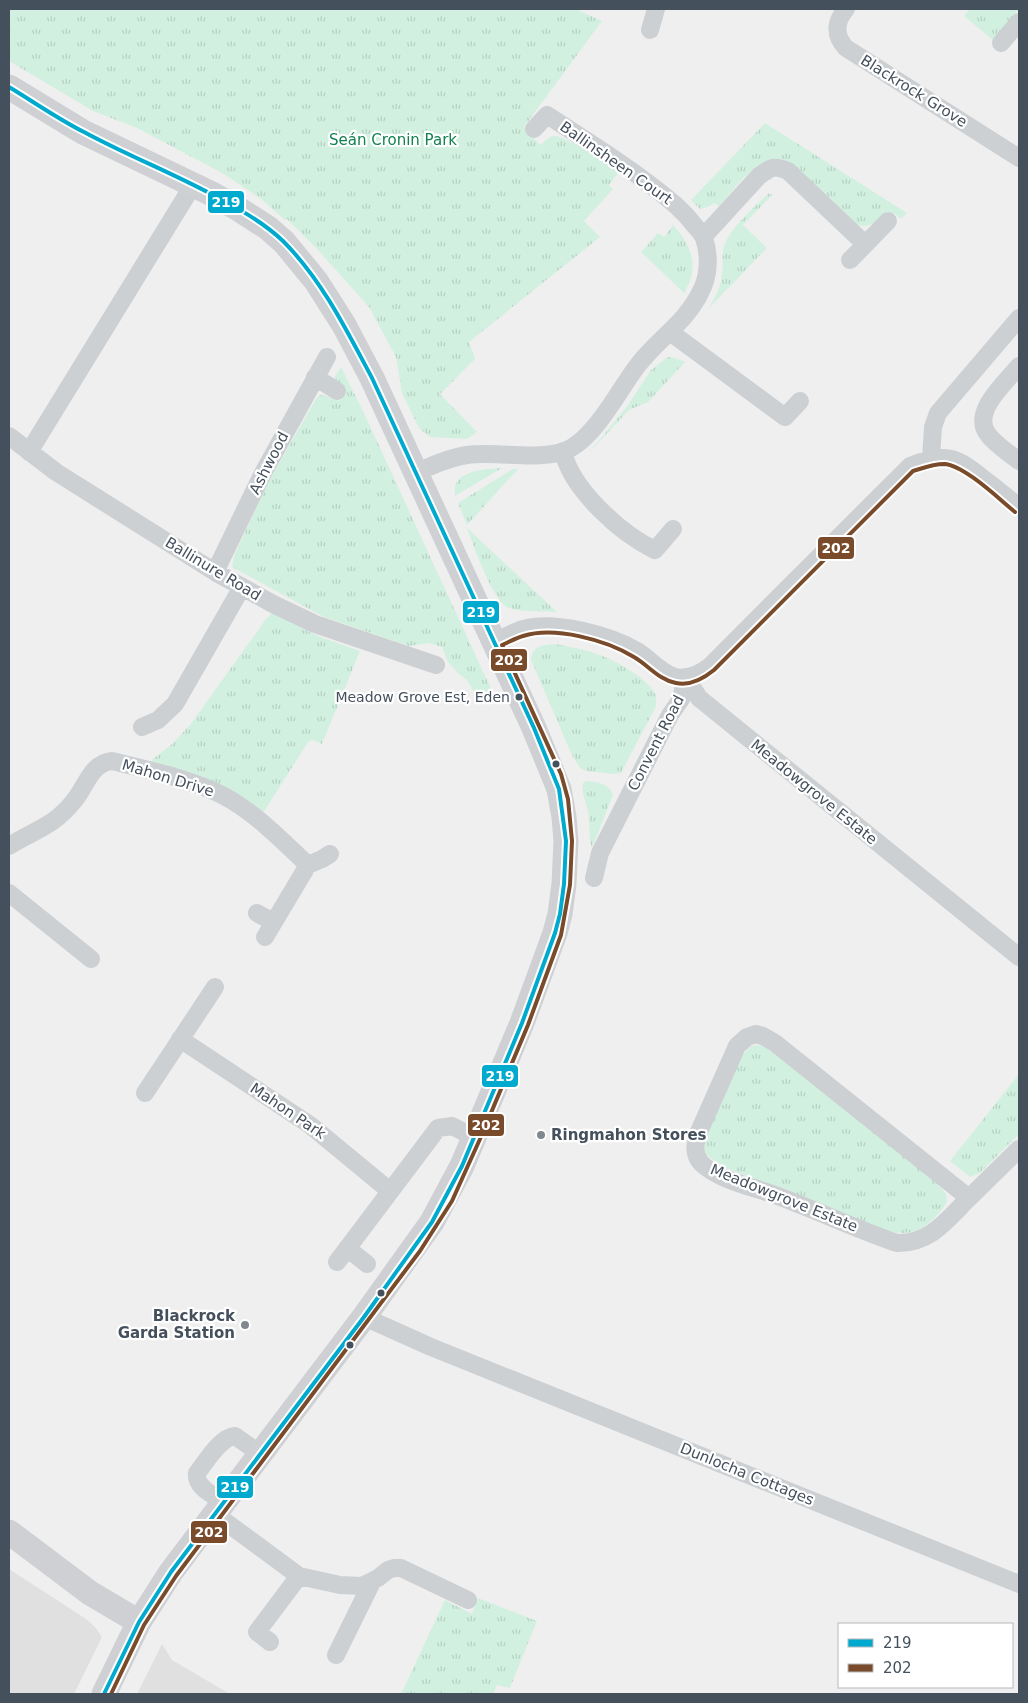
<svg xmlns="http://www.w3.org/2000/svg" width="1028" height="1703" viewBox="0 0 1028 1703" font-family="'DejaVu Sans',sans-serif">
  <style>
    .education { fill: #e1e0e1 }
    .grass { fill: url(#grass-tufts) }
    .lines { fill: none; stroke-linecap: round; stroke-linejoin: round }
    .street { stroke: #cdd0d3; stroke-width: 18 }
    .secondary { stroke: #ced0d4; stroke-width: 25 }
    .bus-1-casing { stroke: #fff; stroke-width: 8 }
    .bus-2-casing { stroke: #fff; stroke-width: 8 }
    .bus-1 { stroke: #00a9ce; stroke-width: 4 }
    .bus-2 { stroke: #7a4b2a; stroke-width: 4 }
    .bus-dot { fill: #45505d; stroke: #fff; stroke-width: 2 }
    .poi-dot { fill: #818890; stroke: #fff; stroke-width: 2 }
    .labels { text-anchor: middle; stroke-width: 4.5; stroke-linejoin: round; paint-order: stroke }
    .bus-label { font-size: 14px; fill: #45505d; stroke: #fff; text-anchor: end }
    .street-label { font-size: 15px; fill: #45505d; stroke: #fff }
    .park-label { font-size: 15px; fill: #128254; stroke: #fff }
    .poi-label { font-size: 15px; font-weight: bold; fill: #45505d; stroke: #fff; text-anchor: start }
    .line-badge { stroke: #fff; stroke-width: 2 }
    .badge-label { font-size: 14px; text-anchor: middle; font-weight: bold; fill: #fff }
  </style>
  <defs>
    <pattern id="grass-tufts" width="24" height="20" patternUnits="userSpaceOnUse" patternTransform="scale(1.25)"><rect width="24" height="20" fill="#d2f0e0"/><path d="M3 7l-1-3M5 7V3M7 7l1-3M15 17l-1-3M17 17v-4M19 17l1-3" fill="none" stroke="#b6d0c3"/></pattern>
  </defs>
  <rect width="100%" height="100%" fill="#f0efef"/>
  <!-- education -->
  <path class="education" d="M9,1569L86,1619L95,1627L102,1637L74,1694H9Z
    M162,1644L172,1660L230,1694H137Z"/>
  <!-- grass -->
  <path class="grass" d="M9,9H576L602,21L524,127L540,145C544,142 549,137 553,136C565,134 608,165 619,172L609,185L613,189L584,221L600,237L469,342L475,359L440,394L477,432L467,439L430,437L419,428L402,393L396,357L369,307L317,249L287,219L285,220L261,199L224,174L137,128L93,111L9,61Z
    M970,9H1019L993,40L964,16Z
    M765,123L907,213L901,219L894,213L891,215L887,211C878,220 871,229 857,225L786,161C759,152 735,189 719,206L714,203L708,207L700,209L691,200Z
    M769,193L772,195L743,225L767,248L708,309C715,298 721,287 722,273C723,266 722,258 723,250C727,230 755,207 769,193Z
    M673,225C692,245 700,268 684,293L641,252L658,233L664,237Z
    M668,357L675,358L685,362L648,402L629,410L588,454L628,405L651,370Z
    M341,367L363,411L492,691L484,695L475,694L467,680L458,673L448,662L442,647L429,643L409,646L324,617L232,567L234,556L267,484L316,399L320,395L326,396L339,401L346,388L334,378Z
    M502,468L455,496C450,470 485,469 502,468Z
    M513,469H518L467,525L458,503Z
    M467,528L557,612C543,611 519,613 507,607C493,600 473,545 467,528Z
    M272,613L318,636L360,651L322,744L313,740L308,742L263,813C230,785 191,776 150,763L153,759L171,745L190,725L266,619Z
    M556,644C568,647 580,648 591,652C611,658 646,676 656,695V706L621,773L614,774L586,771L580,768L571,753L531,660C532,645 544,645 556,644Z
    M587,781C598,782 610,784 613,795L592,848C588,836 590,823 588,811C586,801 581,793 583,783Z
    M758,1045L767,1048L937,1182L946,1194L947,1202C937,1217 923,1233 903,1233C897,1233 889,1231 883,1229L726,1168L706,1155L704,1146L708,1131L739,1059L751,1046Z
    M1019,1074V1134L980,1173L970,1177L950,1161Z
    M478,1598L537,1621L510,1688L497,1685L493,1694H401L445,1600L472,1614Z"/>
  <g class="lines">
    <!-- street -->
    <path class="street" d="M846,9C835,22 834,35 846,48L1019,158
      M650,30L656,9
      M1001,43L1019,22
      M704,236L759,176C771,167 774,165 788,171L865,244
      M850,260L888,221
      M670,332L785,417L800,401
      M1019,366C1006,382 972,411 987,433C994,444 1009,453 1019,461
      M315,377L337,391
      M9,436L56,472L215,572L273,604L315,624L436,665
      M563,451C571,489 621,534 655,550L673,529
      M29,452L193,185
      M931,458L933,427L938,413L1019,318
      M417,472C433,465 449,458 467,455C497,451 532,460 562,452C593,443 619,389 638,365C657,340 686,322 700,293C709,277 710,256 704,238C702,234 698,229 695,226C684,211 671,201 657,190C622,162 584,139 547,115L534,129
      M215,572L263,473L327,357
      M494,642C504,638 513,632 523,629C555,620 609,635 637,651C650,659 661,673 675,677C689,680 700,674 710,666L910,466C946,451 957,457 985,480C997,489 1008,498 1019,507
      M686,677L699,698L1019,957
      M142,727L158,720L175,704L242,587
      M9,846C34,830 53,827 73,802C86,788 90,763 112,761C148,770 188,778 222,795C255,812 281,840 308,865L265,937
      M308,865L322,859L330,854
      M594,878L600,853L670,715L681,699L686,677
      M9,893L91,959
      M257,913L273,922
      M756,1034L763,1036L775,1043L969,1198C947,1220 930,1244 897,1243C856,1229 816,1210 775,1195C753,1187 718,1180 701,1163C693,1154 695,1144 698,1134L737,1046L747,1037Z
      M180,1039L310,1125L390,1191
      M145,1093L215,987
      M969,1198L1019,1149
      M347,1248L367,1264
      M337,1262L438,1128L452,1126L474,1137
      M364,1317L431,1347L1019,1584
      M224,1502C213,1495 195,1487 197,1473C206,1462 220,1437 235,1436L259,1453
      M215,1514L299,1576L340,1585L362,1586L378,1578L388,1570L394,1568H401L468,1600
      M270,1642L257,1632L299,1576
      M336,1655L372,1582"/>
    <!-- secondary -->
    <path class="secondary" d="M9,87L83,132L210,193L237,208L268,228L284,242L316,281L344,325L372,378L534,728L559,789L564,817L566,841L564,884L560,914L555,933L522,1023L462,1166L432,1222L364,1317L171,1572L139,1622L104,1694
      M9,1532L90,1593L139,1622"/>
    <!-- bus-1 casing -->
    <g class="bus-1-casing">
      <path id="bus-1" d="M9,87C34,102 58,119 84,132C130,157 178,175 224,201C245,212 266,225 283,241C322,280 347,331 372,378L534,728L559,789L566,841L564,884L560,914L555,933L522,1023L462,1166L432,1222L364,1317L171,1572L139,1622L104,1694"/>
    </g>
    <!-- bus-2 casing -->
    <g class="bus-2-casing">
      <path id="bus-2" d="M111,1694L144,1625L176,1576L420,1251L452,1201L480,1139L528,1025L561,935L570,885L572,841L568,799L561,774L502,645C509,642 516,638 523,636C555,626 606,640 634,657C648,665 659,680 676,683C690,686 703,679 714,670L913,471C923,468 933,464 944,464C964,465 999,499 1015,512"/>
    </g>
    <!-- bus-1 -->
    <use href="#bus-1" class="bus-1"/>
    <!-- bus-2 -->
    <use href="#bus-2" class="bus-2"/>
  </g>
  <!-- markers -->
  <g class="bus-dot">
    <circle cx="519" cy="697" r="4.5"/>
    <circle cx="556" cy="764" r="4.5"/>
    <circle cx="381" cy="1293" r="4.5"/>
    <circle cx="350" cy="1345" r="4.5"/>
  </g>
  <g class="poi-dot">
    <circle cx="541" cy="1135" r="5"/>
    <circle cx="245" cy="1325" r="5"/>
  </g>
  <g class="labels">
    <!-- bus labels -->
    <g class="bus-label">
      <text x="510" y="702">Meadow Grove Est, Eden</text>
    </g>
    <!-- street labels -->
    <g class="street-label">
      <text transform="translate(914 91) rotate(32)" y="5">Blackrock Grove</text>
      <text transform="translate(616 163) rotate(35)" y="5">Ballinsheen Court</text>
      <text transform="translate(269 463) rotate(-63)" y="5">Ashwood</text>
      <text transform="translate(213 569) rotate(31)" y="5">Ballinure Road</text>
      <text transform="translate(656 743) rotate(-63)" y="5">Convent Road</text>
      <text transform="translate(168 778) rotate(17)" y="5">Mahon Drive</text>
      <text transform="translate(814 792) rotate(39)" y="5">Meadowgrove Estate</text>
      <text transform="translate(288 1111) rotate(34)" y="5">Mahon Park</text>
      <text transform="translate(784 1198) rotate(22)" y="5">Meadowgrove Estate</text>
      <text transform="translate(747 1474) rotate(22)" y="5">Dunlocha Cottages</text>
    </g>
    <!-- park labels -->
    <g class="park-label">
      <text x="393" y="145">Seán Cronin Park</text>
    </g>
    <!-- poi labels -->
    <g class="poi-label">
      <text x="551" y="1140">Ringmahon Stores</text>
      <text x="235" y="1321" text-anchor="end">Blackrock<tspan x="235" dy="17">Garda Station</tspan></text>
    </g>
  </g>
  <g class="line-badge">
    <rect x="207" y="190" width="38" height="24" rx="5" fill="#00a9ce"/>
    <rect x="817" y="536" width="38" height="24" rx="5" fill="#7a4b2a"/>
    <rect x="462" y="600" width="38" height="24" rx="5" fill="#00a9ce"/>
    <rect x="490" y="648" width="38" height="24" rx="5" fill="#7a4b2a"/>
    <rect x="481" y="1064" width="38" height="24" rx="5" fill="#00a9ce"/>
    <rect x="467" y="1113" width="38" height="24" rx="5" fill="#7a4b2a"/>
    <rect x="216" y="1475" width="38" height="24" rx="5" fill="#00a9ce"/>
    <rect x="190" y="1520" width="38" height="24" rx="5" fill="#7a4b2a"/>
  </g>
  <g class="badge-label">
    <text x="226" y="207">219</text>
    <text x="836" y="553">202</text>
    <text x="481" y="617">219</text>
    <text x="509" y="665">202</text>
    <text x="500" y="1081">219</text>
    <text x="486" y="1130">202</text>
    <text x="235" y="1492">219</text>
    <text x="209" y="1537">202</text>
  </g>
  <!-- border -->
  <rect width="1028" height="1703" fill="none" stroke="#45505d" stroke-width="20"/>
  <!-- legend -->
  <rect x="838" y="1623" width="175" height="65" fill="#ffffff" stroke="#b5b9be"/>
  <rect x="848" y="1639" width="25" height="8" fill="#00a9ce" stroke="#b5b9be"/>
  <text x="883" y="1648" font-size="15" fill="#45505d">219</text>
  <rect x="848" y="1664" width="25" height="8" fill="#7a4b2a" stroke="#b5b9be"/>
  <text x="883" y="1673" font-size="15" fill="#45505d">202</text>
</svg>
